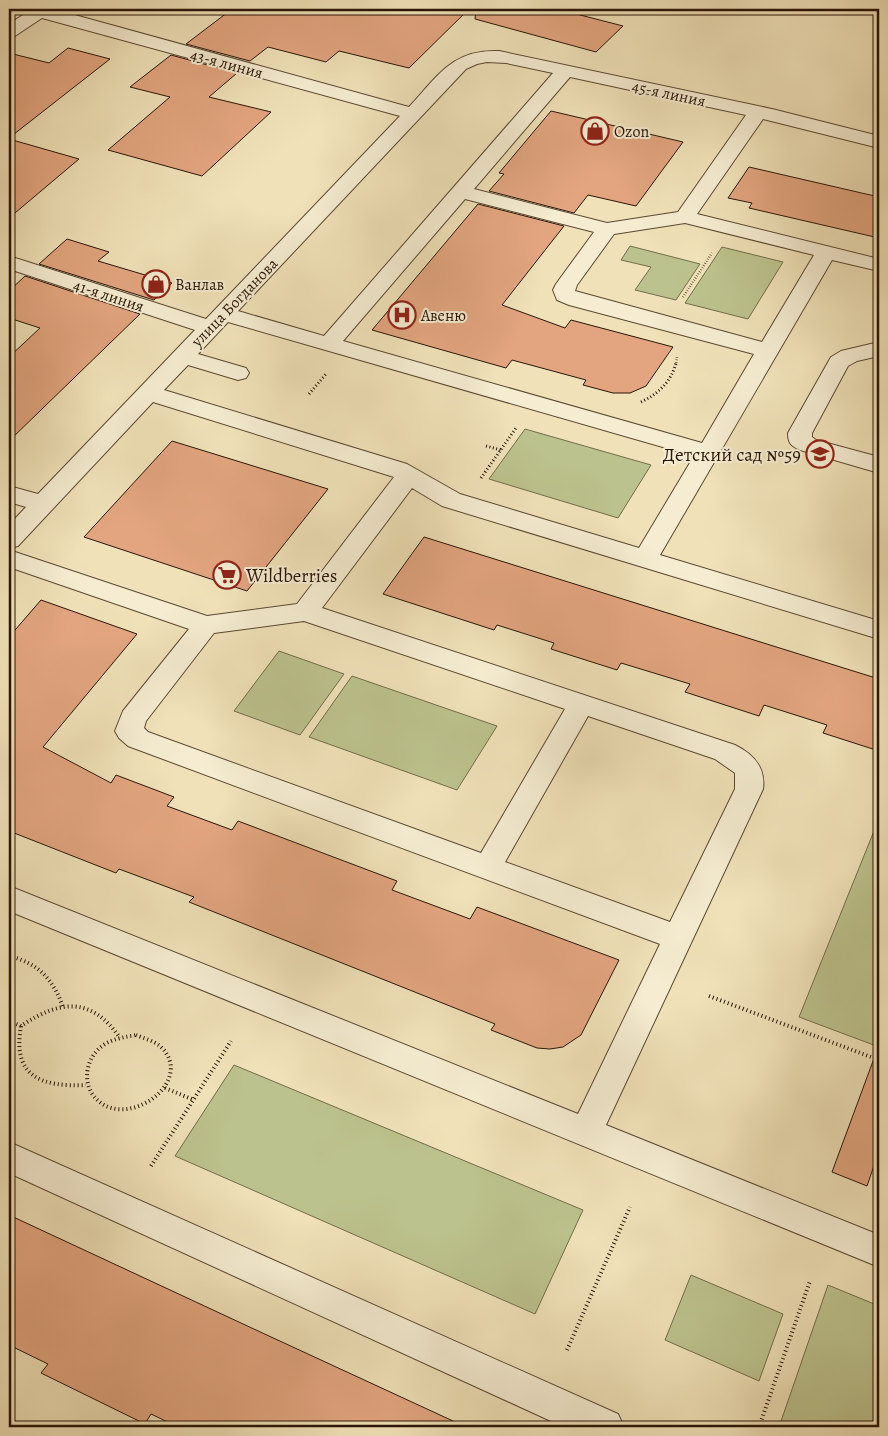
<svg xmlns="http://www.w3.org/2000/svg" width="888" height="1436" viewBox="0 0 888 1436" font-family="Alegreya,serif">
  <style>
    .green { fill: #bcc28d; stroke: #726c4a }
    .building { fill: #e2a57f; stroke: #291506 }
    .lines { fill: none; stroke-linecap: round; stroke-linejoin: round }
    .minor-casing { stroke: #5b4832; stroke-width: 2 }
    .path-far2 { stroke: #291506; stroke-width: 2.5; stroke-dasharray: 0.5 2; stroke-linecap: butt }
    .path-far1 { stroke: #291506; stroke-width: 3; stroke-dasharray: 1 2.5; stroke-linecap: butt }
    .path { stroke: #291506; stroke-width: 4; stroke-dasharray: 1 3; stroke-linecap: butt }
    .minor { fill: #f5ecd1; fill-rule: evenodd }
    .labels { text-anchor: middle; stroke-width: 4; stroke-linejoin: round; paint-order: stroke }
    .far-street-label { font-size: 16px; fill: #291506; stroke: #f5ecd1 }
    .far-poi-label { font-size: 16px; fill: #291506; stroke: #f5ecd1; text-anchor: start }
    .poi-label { font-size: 19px; fill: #291506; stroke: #f5ecd1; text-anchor: end }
  </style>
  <rect width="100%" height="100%" fill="#f0e1b8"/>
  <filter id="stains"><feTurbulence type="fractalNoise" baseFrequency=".004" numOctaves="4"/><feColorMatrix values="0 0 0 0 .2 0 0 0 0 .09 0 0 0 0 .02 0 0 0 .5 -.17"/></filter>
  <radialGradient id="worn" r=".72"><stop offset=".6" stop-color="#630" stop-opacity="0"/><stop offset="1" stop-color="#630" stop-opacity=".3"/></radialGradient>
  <!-- green -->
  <path class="green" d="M630,246L700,264L676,300L635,290L651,267L621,260Z
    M722,247L783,262L748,319L685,303Z
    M525,429L651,465L618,518L489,479Z
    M279,651L344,674L300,735L234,711Z
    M352,676L497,726L457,790L309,737Z
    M878,821H879V1047L799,1017Z
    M234,1065L583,1210L535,1314L175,1156Z
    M691,1275L783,1314L759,1381L665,1340Z
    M828,1285L879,1306V1408L873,1427H779Z"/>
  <!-- building -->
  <path class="building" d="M232,9H469L409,68L339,51L326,62L268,47L250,61L186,44Z
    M476,9H557L623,26L596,52L475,19Z
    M68,48L110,59L9,138V53L49,63Z
    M171,55L237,73L209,97L271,112L202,176L108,150L170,97L130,87Z
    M551,111L683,142L636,206L588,195L574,213L489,191L504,174L499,173Z
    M9,139L79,159L9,218Z
    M749,167L879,197V238L749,208L752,203L728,198Z
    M478,204L564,226L502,305L565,328L571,320L673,347L646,386L630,393H613L583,385L586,380L512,360L506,368L372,330Z
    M67,239L109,252L98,261L172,283L154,300L39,264Z
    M25,276L140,314L9,441V357L40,328L9,318V291Z
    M172,441L328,489L247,591L84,537Z
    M424,537L879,679V751L823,733L827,725L764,705L759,716L685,692L690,684L621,663L617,670L551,649L554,643L497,625L494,630L383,594Z
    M41,600L137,634L43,747L111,783L116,775L174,797L167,806L232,830L238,821L397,881L392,890L470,919L477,907L619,960L581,1035L563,1047L550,1049L537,1048L491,1030L495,1024L189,902L194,897L119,869L116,873L9,831V637Z
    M876,1053L879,1054V1151L867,1186L832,1172Z
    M9,1215L256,1330L466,1427H178L151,1414L145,1424L41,1373L48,1364L9,1345Z"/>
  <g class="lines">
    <!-- minor casing -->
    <g class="minor-casing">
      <path id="minor" d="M32,9H53L409,107C438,76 452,49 499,51L772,109L879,136V148L763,119L697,214L879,259V271L832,260L660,555L879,621V639L442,506L412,488L322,608L735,745C753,754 766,767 763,789L606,1125L879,1235V1267L9,911V886L578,1114L660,944L128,746L119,738L115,731L123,711L189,629L9,567V550L207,616L297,604L394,477L153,402L18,546L9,548V525L26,507L9,502V486L38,494L195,330L9,269V256L206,319L400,116L42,18L15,36L9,37V24ZM487,62L506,63L553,73L324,336L238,311L466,69L477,64ZM570,77L746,115L678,212L607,223L474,189ZM465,199L594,232L556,284L553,290L557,300L569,305L754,354L702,443L343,341ZM685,223L814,255L762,342L575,291L577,285L614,234ZM228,322L694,456L639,548L460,494L407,464L164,390L188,365L238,380L246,378L249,373L246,368L198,354ZM304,621L565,709L481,853L148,732L144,728L146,721L214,633ZM588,716L715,759L735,773V789L670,922L505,862Z
        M879,342V356L857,361L848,366L812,433V437L816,440L879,457V473L800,450C791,446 788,443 788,433L831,357L841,351Z
        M9,1142L618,1414L624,1427H564L9,1173Z"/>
    </g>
    <!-- path-far2 -->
    <path class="path-far2" d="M683,297L712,253
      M676,365L677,356"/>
    <!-- path-far1 -->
    <path class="path-far1" d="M309,394L326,374
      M641,402C658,394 671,382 676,363
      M486,446L501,450
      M481,478L516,428"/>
    <!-- path -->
    <path class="path" d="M9,956C38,963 53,979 63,1007
      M709,996L879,1060
      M9,1021L21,1026C60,1000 91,996 120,1038
      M21,1026C12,1077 41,1087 86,1085
      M136,1035C143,1038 154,1041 160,1046C199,1082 122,1135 93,1095C81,1078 88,1053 107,1043C116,1038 126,1037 136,1035Z
      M165,1088L194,1100
      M151,1166L231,1041
      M567,1350L630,1207
      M759,1427L810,1281"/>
    <!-- minor -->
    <use href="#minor" class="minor"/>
  </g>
  <!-- icons -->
  <defs>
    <g id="shop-ring" transform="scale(1.4375)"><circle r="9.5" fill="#f5ecd1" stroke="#8f2418" stroke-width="1.5"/><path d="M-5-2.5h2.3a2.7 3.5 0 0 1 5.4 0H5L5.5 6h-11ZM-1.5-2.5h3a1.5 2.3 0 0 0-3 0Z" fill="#8f2418"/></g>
    <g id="hospital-ring" transform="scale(1.4375)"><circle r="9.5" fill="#f5ecd1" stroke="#8f2418" stroke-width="1.5"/><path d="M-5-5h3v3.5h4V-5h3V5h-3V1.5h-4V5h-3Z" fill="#8f2418"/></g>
    <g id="school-ring" transform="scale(1.4375)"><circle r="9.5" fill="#f5ecd1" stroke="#8f2418" stroke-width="1.5"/><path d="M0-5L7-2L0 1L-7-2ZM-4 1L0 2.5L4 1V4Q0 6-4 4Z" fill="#8f2418"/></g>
    <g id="supermarket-ring" transform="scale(1.4375)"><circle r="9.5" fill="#f5ecd1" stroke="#8f2418" stroke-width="1.5"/><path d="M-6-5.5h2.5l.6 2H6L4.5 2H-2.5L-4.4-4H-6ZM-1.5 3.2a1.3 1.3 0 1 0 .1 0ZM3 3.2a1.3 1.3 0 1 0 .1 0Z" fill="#8f2418"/></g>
  </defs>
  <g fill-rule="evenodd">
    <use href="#shop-ring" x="595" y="131"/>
    <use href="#shop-ring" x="156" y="284"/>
    <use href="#hospital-ring" x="402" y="315"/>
    <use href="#school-ring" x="820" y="454"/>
    <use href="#supermarket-ring" x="227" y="575"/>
  </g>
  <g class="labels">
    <!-- far-street labels -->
    <g class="far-street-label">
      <text transform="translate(227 63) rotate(15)" y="6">43-я линия</text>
      <text transform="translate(669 93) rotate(12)" y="6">45-я линия</text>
      <text transform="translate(109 295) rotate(18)" y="6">41-я линия</text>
      <text transform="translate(234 302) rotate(-46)" y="6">улица Богданова</text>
    </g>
    <!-- far-poi labels -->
    <g class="far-poi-label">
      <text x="614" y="137">Ozon</text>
      <text x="175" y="290">Ванлав</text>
      <text x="421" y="321">Авеню</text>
    </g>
    <!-- poi labels -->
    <g class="poi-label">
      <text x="801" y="461">Детский сад №59</text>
      <text x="246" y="582" text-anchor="start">Wildberries</text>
    </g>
  </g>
  <!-- margin -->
  <rect width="888" height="1436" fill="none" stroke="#f0e1b8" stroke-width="30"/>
  <rect x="10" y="10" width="868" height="1416" fill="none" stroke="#291506" stroke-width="2.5"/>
  <rect x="15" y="15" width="858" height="1406" fill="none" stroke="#291506"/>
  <rect width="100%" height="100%" filter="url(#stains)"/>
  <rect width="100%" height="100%" fill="url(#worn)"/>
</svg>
